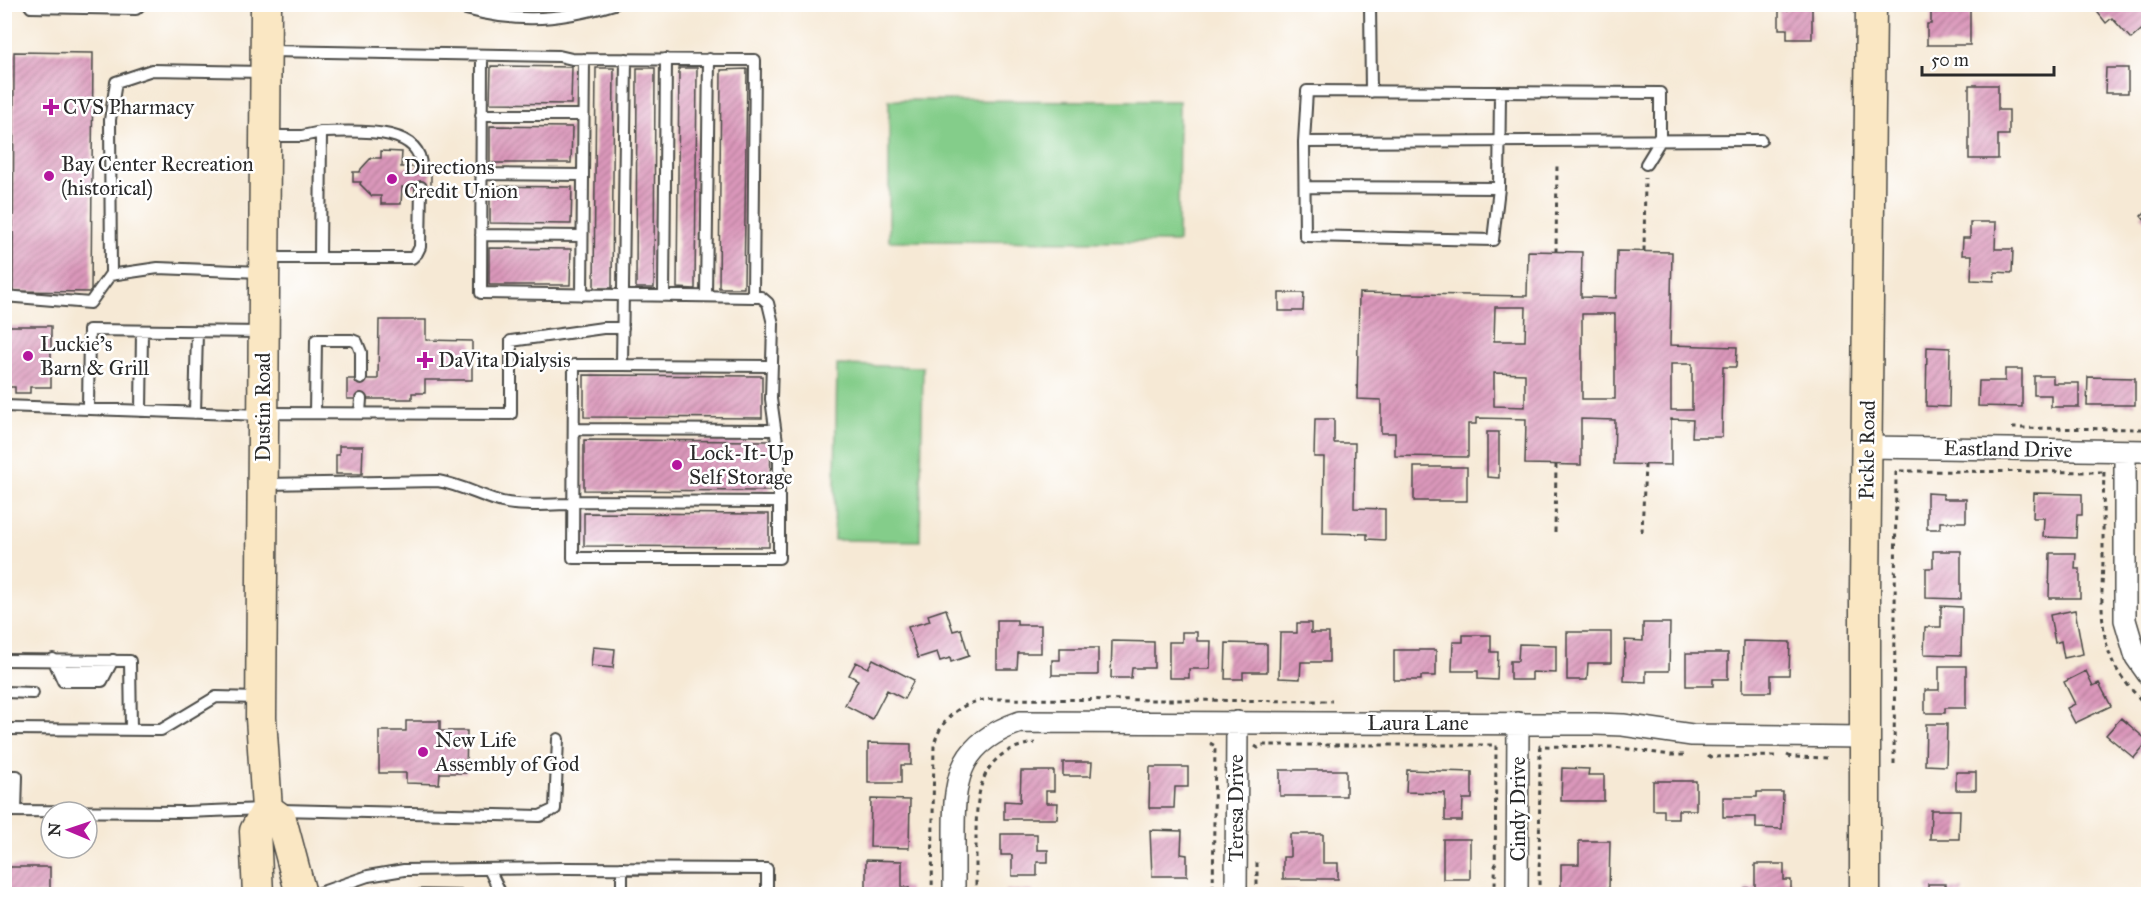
<svg xmlns="http://www.w3.org/2000/svg" width="2153" height="899" viewBox="0 0 2153 899" font-family="'IM FELL Great Primer',serif">
  <style>
    .pitch { fill: #84cd8a; stroke: #587c5a; stroke-width: 1.5 }
    .building { fill: url(#building-hatch); fill-rule: evenodd }
    .lines { fill: none; stroke-linecap: round; stroke-linejoin: round }
    .lane-casing { stroke: #494844; stroke-width: 14 }
    .street-casing { stroke: #494844; stroke-width: 24 }
    .secondary-casing { stroke: #494844; stroke-width: 33 }
    .path { stroke: #494844; stroke-width: 3; stroke-dasharray: 4.5 4.5; stroke-linecap: butt }
    .lane { stroke: #fff; stroke-width: 10 }
    .street { stroke: #fff; stroke-width: 21 }
    .secondary { stroke: #fae7c3; stroke-width: 30 }
    .poi-dot { fill: #b5179e; stroke: #fff; stroke-width: 2 }
    .labels { text-anchor: middle; stroke-width: 5; stroke-linejoin: round; paint-order: stroke }
    .poi-label { font-size: 21px; fill: #2b2b2b; stroke: #fff; text-anchor: start }
    .street-label { font-size: 21px; fill: #2b2b2b; stroke: #fff }
  </style>
  <defs>
    <pattern id="building-hatch" width="6" height="6" patternUnits="userSpaceOnUse" patternTransform="scale(1.5)"><rect width="6" height="6" fill="#db98bb"/><path d="M-1 1l2-2M0 6l6-6M5 7l2-2" fill="none" stroke="#b27c98"/></pattern>
  </defs>
  <rect width="100%" height="100%" fill="#fff"/>
  <filter id="ink" filterUnits="userSpaceOnUse"><feTurbulence type="fractalNoise" baseFrequency=".0167" numOctaves="2"/><feDisplacementMap in="SourceGraphic" scale="12" xChannelSelector="R" yChannelSelector="G"/><feConvolveMatrix kernelMatrix="1 2 1 2 8 2 1 2 1" color-interpolation-filters="sRGB"/></filter>
  <filter id="wash" filterUnits="userSpaceOnUse"><feTurbulence type="fractalNoise" baseFrequency=".008" numOctaves="4" result="noise"/><feDisplacementMap in="SourceGraphic" scale="24" xChannelSelector="R" yChannelSelector="G"/><feGaussianBlur stdDeviation="1.35" result="paint"/><feColorMatrix in="noise" values="0 0 0 0 0 0 0 0 0 0 0 0 0 0 0 0 0 1.4 0 .05"/><feComposite in="paint" operator="in"/></filter>
  <g filter="url(#wash)">
    <rect width="100%" height="100%" fill="#f6e9d5"/>
    <!-- pitch -->
    <path class="pitch" d="M889,100L1179,101L1178,242L889,241Z
      M837,365L923,367L920,541L834,540Z"/>
    <g id="blocks">
      <!-- building -->
      <path class="building" d="M1788,4H1812V39H1787V29H1779V10H1788Z
        M1931,4H1970V45H1927V24H1931Z
        M2100,4H2148V24L2131,39L2112,18L2106,23L2095,9Z
        M14,52L93,53L91,292L13,291Z
        M491,66L572,67L571,104L490,103Z
        M596,68H614L612,288H594Z
        M637,68H655L654,288H636Z
        M679,68H697L695,289L677,288Z
        M2106,68H2128V93H2105Z
        M747,69L744,288H719L721,70Z
        M1969,85H1998V110H2009V135H1998V159H1969Z
        M490,126L572,127L571,163H490Z
        M381,151L402,152L401,167H431V187H402L401,204H381V196H372L360,184L361,182H353V172H360L361,169L371,158H381Z
        M490,186L572,187L571,224L490,223Z
        M2148,209V224L2141,216Z
        M1970,222H1996L1995,249H2013L2012,273L1995,272L1994,281L1971,280L1972,255H1962L1963,238H1970Z
        M489,248L571,249L570,285H489Z
        M1528,251L1582,252L1581,297L1616,298L1617,251L1672,252L1670,345L1737,347L1736,367H1723L1722,437H1692L1693,420L1671,419V465L1614,464L1615,420L1581,419V465L1525,464L1526,419L1476,418V424H1468V457L1395,456V433H1381V400L1357,399L1359,293L1527,296ZM1495,307H1526L1525,341H1494ZM1582,314H1615V399H1582ZM1671,364H1692V410H1671ZM1494,373L1525,374V407L1494,406Z
        M1279,293H1304L1303,311H1279Z
        M379,320H426V340L472,341V380H425V393H412V399H347V379H378Z
        M4,326H51V387H30V393H15V387H4Z
        M1927,347L1950,348L1949,407L1926,406Z
        M2005,369H2022V407L1978,406L1979,381H2005Z
        M2145,374H2148V403H2144Z
        M584,375L762,376V418L584,417Z
        M2034,376H2053V383H2079V407H2051V395H2034Z
        M2088,377L2135,378V405H2087Z
        M1315,419H1334V443H1355L1354,508L1385,509V540L1367,539V534L1323,533L1324,457H1314Z
        M1487,432H1499V478L1487,477Z
        M584,440L771,441L770,491L584,490Z
        M339,446H363L362,474H336V455H339Z
        M1414,467H1467V501H1414Z
        M1927,493L1943,494V499H1966V522H1940V529H1927Z
        M2034,493L2082,494V515H2077L2076,538L2043,537L2044,518H2033Z
        M584,513L769,514V547L584,546Z
        M1933,551H1961V599L1926,598V568H1933Z
        M2050,553H2076L2075,569H2080V598H2049Z
        M1941,606L1962,607L1961,655L1924,654L1925,627H1941Z
        M946,609L953,631L961,629L969,656L951,662L950,658L940,661L937,652L918,658L908,627L930,621L928,615Z
        M2075,610L2083,654L2064,658L2061,641L2055,643L2050,615Z
        M997,620H1017V625H1041V653H1018L1017,669H997Z
        M1297,623H1311V633H1329V662H1301L1300,679L1279,678L1280,633H1297Z
        M1643,623H1670L1669,671H1646V682L1624,681L1625,640L1643,641Z
        M1182,632H1197V641H1211L1210,669H1189V678H1169V642H1182Z
        M1567,632H1611V663H1588L1587,680H1567Z
        M1463,635H1491V652H1498L1497,680L1478,679V671H1452L1453,642H1463Z
        M1112,641L1154,642V668H1132L1131,678H1111Z
        M1743,641L1790,642L1789,675H1771V692H1742Z
        M1226,643L1267,644V672H1243V679H1225Z
        M1519,644L1556,645V673L1532,672V680H1510V661H1518Z
        M593,647L615,649L613,668L591,666Z
        M1060,648H1098V675H1052V660H1060Z
        M1394,650H1436V676H1421V680H1394Z
        M1686,653H1728V679H1713V686H1686Z
        M873,659L914,680L904,699L887,690L872,719L845,705L858,680L849,675L856,662L868,668Z
        M1939,666H1966V708H1945V713H1925V690H1939Z
        M2086,671L2093,686L2099,683L2111,706L2075,723L2067,708L2075,704L2064,682Z
        M2121,718L2148,741L2134,758L2106,735Z
        M406,721H440V731H467L466,773H440L439,784L406,783V773H379V731H406Z
        M1926,724H1947L1946,766L1925,765Z
        M868,743L911,744V765H901V783H868Z
        M1063,762H1092L1091,776H1063Z
        M1150,767H1188V787H1175L1174,808H1149Z
        M1562,768L1589,769L1588,775H1604V801H1561Z
        M1280,770H1346V796H1280Z
        M1407,770L1472,772V799H1463L1462,821H1445V793L1406,792Z
        M1021,771H1054V791H1046V803H1058L1057,819H1004V801L1020,802Z
        M1956,772H1976V790H1956Z
        M1653,781H1696V810H1678V818H1664V810H1653Z
        M1757,792H1783L1782,829L1756,828V817H1723V797H1757Z
        M871,799L910,800L909,848L870,847Z
        M1931,810H1960L1959,839H1930Z
        M1150,830L1182,831L1181,854L1187,855V876H1152Z
        M1001,834H1037V850H1048V862H1037V876H1012V855H1001Z
        M1290,834H1323V863H1338V879H1283V857H1290Z
        M1443,839H1470V879H1443Z
        M1579,841H1610L1609,889L1561,888V864H1579Z
        M866,860L902,861V887H909V894H866Z
        M1755,864H1784V880H1791V890H1783V894H1745V888H1755Z
        M4,867H50V894H4Z
        M1928,884H1946V889H1963V894H1928Z
        M419,889L479,890V894H419Z
        M1162,889H1188V894H1162Z
        M1006,890L1033,891V894H1006Z
        M1283,891H1321V894H1283Z"/>
    </g>
  </g>
  <g filter="url(#ink)">
    <use href="#blocks" fill-opacity="0" stroke="#494844" stroke-width="1.5"/>
    <g class="lines">
      <!-- lane casing -->
      <g class="lane-casing">
        <path id="lane" d="M29,4L31,7L136,9L141,4
          M450,4C509,24 555,22 614,4
          M1370,4L1371,92
          M269,51L559,56L572,59L755,60L753,297L481,293L482,55
          M626,59L622,365H574L573,558H779V456L771,399L773,324L768,303L761,297H753
          M1500,92L1499,188L1493,240L1305,236L1304,142L1307,91L1660,93V141L1646,164
          M481,115H583
          M321,132C351,132 421,124 421,167
          M266,136H302L321,132L320,258H267
          M1304,142L1761,140
          M481,174L583,175
          M1305,187L1499,188
          M481,235L582,236
          M320,258H412L417,253L420,247L421,187
          M111,275L110,120L116,82L152,70L263,72
          M582,295L584,59
          M4,296L90,303L110,275L158,268L261,272
          M664,296L666,59
          M706,296L709,59
          M622,365L772,366
          M4,406L262,415
          M88,409L89,330L263,332
          M141,411L142,331
          M195,413L197,332
          M266,413L511,414V341L603,328H623
          M315,413L316,340H352L357,342L361,352V379
          M360,413L361,399
          M574,429L775,430
          M265,484L438,481C461,485 480,496 502,502C524,507 550,504 573,504
          M573,501L779,502
          M53,659L63,681H102L113,660
          M4,660L130,661L131,729
          M57,664L64,671H101L108,665
          M4,692L33,693
          M4,729L161,730L216,697L259,698
          M4,776H17L16,811
          M280,810L540,816L555,809L558,739
          M4,811L186,812L264,809
          M489,869L501,894
          M316,894L368,876L404,870L566,868L767,869V894
          M622,894V868"/>
      </g>
      <!-- street casing -->
      <g class="street-casing">
        <path id="street" d="M1868,447L2148,451
          M2125,451V620L2136,657L2148,674
          M954,894C954,873 954,851 954,830C954,774 962,742 1020,722L1595,724L1623,725L1692,735L1866,737
          M1236,894L1237,722
          M1517,894L1518,723"/>
      </g>
      <!-- secondary casing -->
      <g class="secondary-casing">
        <path id="secondary" d="M267,809L281,819L301,894
          M258,894L255,831L267,809L261,718L266,4
          M1865,894V592L1871,4"/>
      </g>
      <!-- path -->
      <path class="path" d="M1644,251L1645,178
        M1556,252L1557,164
        M2012,428L2148,429
        M2104,472C2103,502 2103,531 2103,560C2102,595 2098,636 2116,668C2124,682 2137,696 2148,707
        M1555,532L1556,465
        M1642,532L1645,465
        M2146,592L2147,470
        M2146,605L2148,625
        M1210,743L1215,746L1213,894
        M1255,746L1258,748L1262,745H1496L1495,894
        M1708,755L1711,757L1775,756
        M1787,755L1791,757L1828,758V755
        M1894,764L1896,471L2105,472
        M932,894L934,744C943,715 964,700 994,699L1332,701
        M976,894C976,876 976,857 976,838C976,792 980,750 1035,743
        M1257,894V860
        M1539,894L1540,746L1614,747L1671,755H1688"/>
      <!-- lane -->
      <use href="#lane" class="lane"/>
      <!-- street -->
      <use href="#street" class="street"/>
      <!-- secondary -->
      <use href="#secondary" class="secondary"/>
    </g>
  </g>
  <!-- markers -->
  <g class="poi-dot">
    <path d="M48 98h6v6h6v6h-6v6h-6v-6h-6v-6h6z"/>
    <circle cx="49" cy="176" r="6"/>
    <circle cx="392" cy="179" r="6"/>
    <circle cx="28" cy="356" r="6"/>
    <path d="M422 351h6v6h6v6h-6v6h-6v-6h-6v-6h6z"/>
    <circle cx="677" cy="465" r="6"/>
    <circle cx="423" cy="752" r="6"/>
  </g>
  <g class="labels">
    <!-- poi labels -->
    <g class="poi-label">
      <text x="63" y="114">CVS Pharmacy</text>
      <text x="61" y="171">Bay Center Recreation<tspan x="61" dy="24">(historical)</tspan></text>
      <text x="404" y="174">Directions<tspan x="404" dy="24">Credit Union</tspan></text>
      <text x="40" y="351">Luckie's<tspan x="40" dy="24">Barn &amp; Grill</tspan></text>
      <text x="438" y="367">DaVita Dialysis</text>
      <text x="689" y="460">Lock-It-Up<tspan x="689" dy="24">Self Storage</tspan></text>
      <text x="435" y="747">New Life<tspan x="435" dy="24">Assembly of God</tspan></text>
    </g>
    <!-- street labels -->
    <g class="street-label">
      <text transform="translate(263 407) rotate(-90)" y="7">Dustin Road</text>
      <text transform="translate(2008 449) rotate(1)" y="7">Eastland Drive</text>
      <text transform="translate(1867 450) rotate(-89)" y="7">Pickle Road</text>
      <text x="1418" y="730">Laura Lane</text>
      <text transform="translate(1236 808) rotate(-90)" y="7">Teresa Drive</text>
      <text transform="translate(1518 809) rotate(-90)" y="7">Cindy Drive</text>
    </g>
  </g>
  <!-- margin -->
  <rect width="2153" height="899" fill="none" stroke="#fff" stroke-width="24"/>
  <!-- north arrow -->
  <g transform="translate(69 830) rotate(272)"><circle r="28" fill="#ffffff" stroke="#aaaaaa" stroke-width="1.5"/>
  <path d="M0-4.5L10 22L0 15L-10 22Z" fill="#b5179e"/>
  <text y="-9" font-size="16" font-weight="bold" text-anchor="middle" fill="#2b2b2b">N</text>
  </g>
  <!-- scale -->
  <path d="M1922 66v9h132v-9" fill="none" stroke="#2b2b2b" stroke-width="3"/>
  <text x="1931" y="66" font-size="18" fill="#2b2b2b" stroke="#ffffff" stroke-width="4.5" paint-order="stroke">50 m</text>
</svg>
